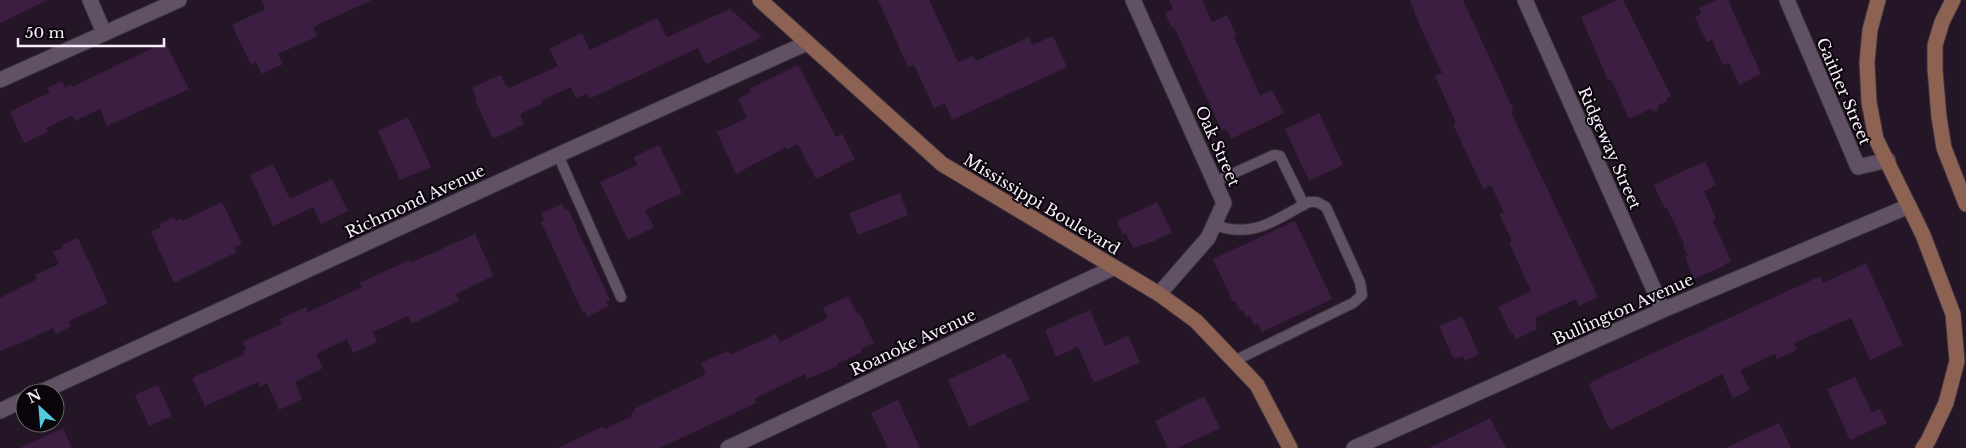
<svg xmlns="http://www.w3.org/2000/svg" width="1966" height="448" viewBox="0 0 1966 448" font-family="'Libre Baskerville',serif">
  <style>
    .building { fill: #3c1e42 }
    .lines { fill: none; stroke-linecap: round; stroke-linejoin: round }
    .service-casing { stroke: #3c323e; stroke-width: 12 }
    .minor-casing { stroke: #3c323e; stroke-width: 17 }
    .tertiary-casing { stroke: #3c323e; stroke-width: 17 }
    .secondary-casing { stroke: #3c323e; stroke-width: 17 }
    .service { stroke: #615164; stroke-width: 10 }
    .minor { stroke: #615164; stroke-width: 15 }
    .tertiary { stroke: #615164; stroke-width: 15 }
    .secondary { stroke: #8e6253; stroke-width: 15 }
    .labels { text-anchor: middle; stroke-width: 4; stroke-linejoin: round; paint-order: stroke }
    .street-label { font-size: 16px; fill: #f8eefa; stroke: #0a050b }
  </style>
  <rect width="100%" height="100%" fill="#241627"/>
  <!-- building -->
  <path class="building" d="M0,0H48L0,23Z
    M261,0H372L313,27L318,36L278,54L283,64L262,74L256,62L251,65L232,25L265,9Z
    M878,0H929L958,62L973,56L976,61L1029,37L1032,45L1053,36L1067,67L952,120L945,103L934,108L914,65L908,67Z
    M1169,0H1202L1212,22L1227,15L1237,36L1234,37L1260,95L1272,90L1284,113L1231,139L1226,129L1222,131L1174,27L1172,28L1165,13L1173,9Z
    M1410,0H1463L1513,109V111L1511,112L1598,297L1579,306L1576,299L1535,318L1537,322L1535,323L1537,329L1516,339L1513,333L1511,334L1498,307L1531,291L1509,242L1512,241L1499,214L1504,212L1491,185L1483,189L1453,124L1456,123L1435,76L1442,73L1420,26Z
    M1617,0H1623L1671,96L1666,99L1667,101L1659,105L1657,112L1650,109L1629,119L1612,81L1608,80L1581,17Z
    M1717,0H1728L1761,74L1739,85L1729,63L1724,65L1722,63L1712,40L1707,42L1695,17L1701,14L1699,8Z
    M730,9L762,37L706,64L698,48L589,99L587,93L576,99L571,87L541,101L542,104L520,114L524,124L493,139L475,100L477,99L472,88L490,79L501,75L506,86H507L509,88L558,66L549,49L582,33L590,50L657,18L667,37Z
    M165,42L189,89L107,126L100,109L75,121L72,115L46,128L48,132L24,143L10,112L50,92L47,88L62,81L65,87L71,84L72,87Z
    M798,65L836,137L842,134L855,159L816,179L798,144L787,149L786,147L736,174L717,132L747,118L738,99L751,92L749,89Z
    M1319,113L1343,165L1309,181L1285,129Z
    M408,117L431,167L400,180L378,131Z
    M659,145L682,193L645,210L654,227L628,240L600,182L637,165L634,157Z
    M1705,161L1716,185L1704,191L1716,219L1713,221L1731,261L1723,265L1724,266L1694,279L1685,257L1688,256L1683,247L1685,246L1667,208L1665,209L1654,185Z
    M273,164L290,199L332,179L348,211L321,224L313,207L273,226L250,175Z
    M900,193L908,215L858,235L849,213Z
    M222,202L242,244L234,247L237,252L174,283L151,232L161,227L160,224L174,217L176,221L181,219L182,221Z
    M1157,202L1172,232L1152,242L1133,248L1126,233L1123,235L1117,221Z
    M562,204L565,210L568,209L610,300L606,302L609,306L587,317L585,311L583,313L541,222L544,220L541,213Z
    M1295,221L1332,299L1262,332L1258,323L1254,326L1250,316L1247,318L1243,310L1240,311L1235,301L1233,302L1213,259Z
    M475,234L491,269L490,270L493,276L456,294L459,301L412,324L408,316L373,332L377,342L353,353L347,339L316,354L323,368L295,382L302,399L279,410L267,383L260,387L258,382L205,406L192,378L245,354L243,350L246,348L242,342L282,324L280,319L306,307L308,312L362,287L360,283L381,273L409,260L410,263Z
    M78,238L108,303L69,321L71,326L56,334L53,328L12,347V346L0,351V298L37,279L35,275L59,264L53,252L63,248L61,245Z
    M1866,263L1903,345L1870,360L1851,318L1794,343L1797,350L1777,359L1775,354L1740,370L1750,390L1733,398L1722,374L1610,430L1589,385L1593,381L1820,276L1823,283Z
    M848,296L858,315L860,314L874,343L861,349L862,352L837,364L838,366L807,379L805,374L754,399L756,403L660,448H558L604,426L605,429L632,416L631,413L635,411L634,409L706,374L701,363L728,351L730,355L776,334L780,342L828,318L823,308Z
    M1090,310L1105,346L1128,336L1140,362L1094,383L1078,347L1056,357L1045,330Z
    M1462,316L1479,354L1465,361L1463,356L1454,359L1439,326Z
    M1005,353L1008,359L1010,357L1030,399L969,427L948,380Z
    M1855,377L1872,413L1880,409L1887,423L1850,440L1827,389Z
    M158,385L172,416L149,426L135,395Z
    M1204,396L1220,428L1178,448H1168L1155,421Z
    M898,400L920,448H888L871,413Z
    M1490,418L1506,448H1429Z
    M1779,423L1791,448H1725Z
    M63,428L72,448H20Z"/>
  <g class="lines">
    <!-- service casing -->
    <g class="service-casing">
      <path id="service" d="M558,155L621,297
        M1214,182L1274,155L1280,156L1304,205
        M1214,225C1255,239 1274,220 1309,202H1317L1326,207L1360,282L1362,295L1353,303L1234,361"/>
    </g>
    <!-- minor casing -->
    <g class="minor-casing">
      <path id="minor" d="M90,0L104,33
        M1133,0L1224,203L1208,238L1159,294
        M1525,0L1663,310
        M1787,0L1858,167L1888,160
        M39,393L558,155L807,43
        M0,411L25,399
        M728,448L1113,268
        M1354,448L1663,310L1909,206"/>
    </g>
    <!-- tertiary casing -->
    <g class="tertiary-casing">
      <path id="tertiary" d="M0,80L179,0"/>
    </g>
    <!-- secondary casing -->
    <g class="secondary-casing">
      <path id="secondary" d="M760,0L942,164L1159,294L1196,321L1257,385L1290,448
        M1878,0L1870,30L1867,62L1869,102L1876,139L1923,235L1953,314L1957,361L1946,403L1928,441L1923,448
        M1953,0L1942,22L1935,45V69L1939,117L1944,148L1966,204"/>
    </g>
    <!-- service -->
    <use href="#service" class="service"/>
    <!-- minor -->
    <use href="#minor" class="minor"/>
    <!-- tertiary -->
    <use href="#tertiary" class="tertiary"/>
    <!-- secondary -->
    <use href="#secondary" class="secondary"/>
  </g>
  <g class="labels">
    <!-- street labels -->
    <g class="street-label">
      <text transform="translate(1844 91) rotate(67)" y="6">Gaither Street</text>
      <text transform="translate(1218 146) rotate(66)" y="6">Oak Street</text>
      <text transform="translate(1610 148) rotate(66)" y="6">Ridgeway Street</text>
      <text transform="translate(415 201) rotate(-25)" y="6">Richmond Avenue</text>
      <text transform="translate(1042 204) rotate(31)" y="6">Mississippi Boulevard</text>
      <text transform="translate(1623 309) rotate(-24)" y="6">Bullington Avenue</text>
      <text transform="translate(913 342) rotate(-25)" y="6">Roanoke Avenue</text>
    </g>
  </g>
  <!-- north arrow -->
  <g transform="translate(40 408) rotate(334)"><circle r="24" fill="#0a050b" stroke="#69626b"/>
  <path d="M0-4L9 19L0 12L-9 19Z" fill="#53cadc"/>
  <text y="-8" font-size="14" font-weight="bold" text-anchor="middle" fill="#f8eefa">N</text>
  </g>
  <!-- scale -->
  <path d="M18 38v8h146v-8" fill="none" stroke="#f8eefa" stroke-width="2.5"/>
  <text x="25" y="38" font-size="15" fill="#f8eefa" stroke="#0a050b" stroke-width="4" paint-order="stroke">50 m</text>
</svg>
